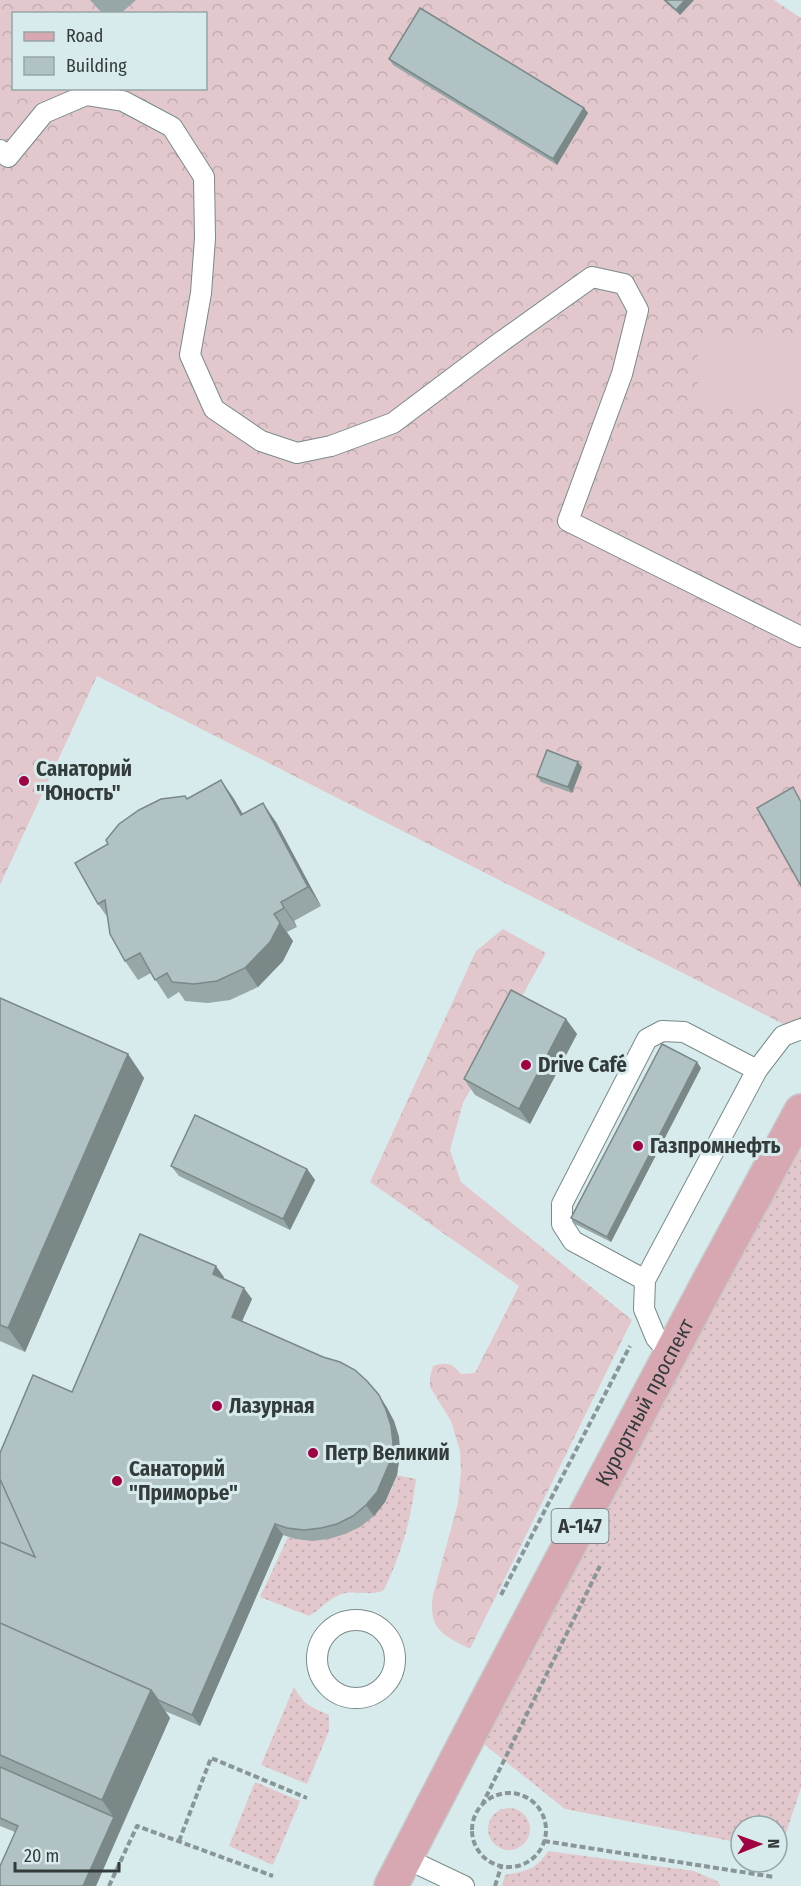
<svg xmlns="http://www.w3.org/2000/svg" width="801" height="1886" viewBox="0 0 801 1886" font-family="'Fira Sans Condensed',sans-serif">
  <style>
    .grass { fill: url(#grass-dots) }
    .forest { fill: url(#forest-crowns); fill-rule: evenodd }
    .pitch { fill: #e2c8cc }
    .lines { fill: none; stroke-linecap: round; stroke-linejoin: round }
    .service-casing { stroke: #798a8b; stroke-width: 22 }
    .primary-casing { stroke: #c6c8c8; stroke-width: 36 }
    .path { stroke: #899697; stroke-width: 4; stroke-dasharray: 6 3; stroke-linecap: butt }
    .service { stroke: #fff; stroke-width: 20 }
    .primary { stroke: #d8a8b2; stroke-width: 33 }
    .wall { fill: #97a7a8 }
    .shaded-wall { fill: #7b8888 }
    .building { fill: #b0c2c3; stroke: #7b8888; stroke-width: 1.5 }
    .poi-dot { fill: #9f0142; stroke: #d8ebec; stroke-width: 2 }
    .labels { text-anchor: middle; stroke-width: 6; stroke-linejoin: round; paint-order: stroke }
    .shield { fill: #d8ebec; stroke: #647070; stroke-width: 1.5 }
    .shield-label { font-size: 20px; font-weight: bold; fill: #333b3b }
    .poi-label { font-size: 21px; font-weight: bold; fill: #333b3b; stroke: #d8ebec; text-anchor: start }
    .street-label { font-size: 21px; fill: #333b3b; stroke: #d8ebec }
  </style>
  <defs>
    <pattern id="grass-dots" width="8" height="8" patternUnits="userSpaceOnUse" patternTransform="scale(1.5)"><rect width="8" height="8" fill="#e2c8cc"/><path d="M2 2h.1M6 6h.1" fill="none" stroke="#c2adb0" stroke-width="1.8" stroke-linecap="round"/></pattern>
    <pattern id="forest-crowns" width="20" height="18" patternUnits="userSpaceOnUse" patternTransform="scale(1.5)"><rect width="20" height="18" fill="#e2c8cc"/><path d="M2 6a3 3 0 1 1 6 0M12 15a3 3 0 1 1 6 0" fill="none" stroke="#c2adb0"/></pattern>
  </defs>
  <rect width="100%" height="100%" fill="#d8ebec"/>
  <!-- grass -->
  <path class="grass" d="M801,1124V1147L797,1143L793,1142L801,1152V1788L780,1851L777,1850V1826H741V1843L565,1809L480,1741Z
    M397,1475L416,1479C411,1520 402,1552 384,1590C373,1596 358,1591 345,1593C331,1596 321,1609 309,1616L260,1597L288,1537C302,1542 315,1540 329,1537C365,1530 385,1510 397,1475Z
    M294,1687C304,1705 311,1707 329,1715V1731L307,1784L261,1765Z
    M255,1782L300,1801L273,1865L229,1846Z
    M488 1829a21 21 0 1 1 42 0a21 21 0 1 1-42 0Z
    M548,1851L694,1871L717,1881L721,1886H502L505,1875C526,1871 536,1870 548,1851Z"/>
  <!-- forest -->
  <path class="forest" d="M0,0H774L801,18V1033L97,676L0,885ZM14,14H206V88H14Z
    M503,929L546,953L463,1103L450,1150L461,1182L632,1320L470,1649C442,1634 428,1630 433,1595L458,1503L461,1471L460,1451L451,1421L430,1387V1377L433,1366C447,1362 452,1363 461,1374L475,1373L519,1286L370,1182L476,951Z"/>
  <!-- pitch -->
  <path class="pitch" d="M698,333H801V406H698Z"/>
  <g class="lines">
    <!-- service casing -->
    <g class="service-casing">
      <path id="service" d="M0,150L8,157L44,113L86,95L123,101L172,127L204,177L205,238L201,293L190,355L214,409L261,441L297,453L331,446L393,423L494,347L592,277L624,284L638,310L622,374L568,521L801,637
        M645,1280L573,1241L562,1224V1204L647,1039L662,1031L684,1032L757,1070
        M671,1355L656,1338L644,1309L645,1280L757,1070L783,1036L801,1029
        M317 1659a39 39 0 1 1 78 0a39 39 0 1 1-78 0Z
        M405,1858L464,1886"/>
    </g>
    <!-- primary casing -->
    <g class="primary-casing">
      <g id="primary">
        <path id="s1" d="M391,1886L489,1697L709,1281L801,1111"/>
      </g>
    </g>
    <!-- path -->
    <path class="path" d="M501,1595L630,1346
      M472 1830a37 37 0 1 1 74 0a37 37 0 1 1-74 0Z
      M482,1805L600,1566
      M179,1841L211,1758L307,1798
      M544,1841L774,1877
      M109,1886L137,1826L273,1876
      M495,1886L501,1867"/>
    <!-- service -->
    <use href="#service" class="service"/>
    <!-- primary -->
    <use href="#primary" class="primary"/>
  </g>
  <!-- wall -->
  <path class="wall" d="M90,0H136L120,14H103Z
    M663,0H694L680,15Z
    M389,59L584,108L588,113L557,165L393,65Z
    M578,762L582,767L572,793L541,782L537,776Z
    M221,780L234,799L243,814L276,822L321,906L294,921L297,927L287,932L293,941L283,961L258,987L230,1000L208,1003L185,1001L179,992L168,999L151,973L138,980L125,961L108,918L98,904L187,799Z
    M0,998L128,1054L144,1078L25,1352L0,1341Z
    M566,1019L577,1034L530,1124L475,1095L464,1079Z
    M701,1068L611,1242L575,1224L571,1218Z
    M171,1166L307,1169L315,1180L290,1230L179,1176Z
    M224,1277L223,1279L252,1299L242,1321L386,1406L394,1421L399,1437L400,1454L397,1475L385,1502L374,1516L360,1527L345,1534L329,1539L312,1541L295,1539L283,1535L200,1726L165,1711L170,1718L96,1886L15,1832L0,1826V1453L72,1392Z"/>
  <!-- shaded-wall -->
  <path class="shaded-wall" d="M685,0H694L680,15L676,10Z
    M584,108L588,113L557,165L553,159Z
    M578,762L582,767L572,793L568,787Z
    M221,780L234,799L254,834L241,815Z
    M263,803L276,822L321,906L308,887Z
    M281,902L294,921L297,927L284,908Z
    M274,914L293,941L283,961L258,987L245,968Z
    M566,1019L577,1034L530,1124L519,1109Z
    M128,1054L144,1078L25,1352L8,1328Z
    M697,1062L701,1068L611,1242L607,1237Z
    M307,1169L315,1180L290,1230L283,1219Z
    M216,1266L224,1277L220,1285L213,1274Z
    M244,1288L252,1299L239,1328L232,1317Z
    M379,1395L386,1406L394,1421L399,1437L400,1454L397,1475L385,1502L374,1516L366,1505Z
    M275,1524L283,1535L200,1726L192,1715Z
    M151,1690L170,1718L121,1828L102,1800Z
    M114,1817L121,1828L96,1886H83Z"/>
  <!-- building -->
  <path class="building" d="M665,0H685L676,10Z
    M420,8L584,108L553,159L389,59Z
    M547,750L578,762L568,787L537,776Z
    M221,780L241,815L263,803L308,887L281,902L284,908L274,914L280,923L270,942L245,968L217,981L194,984L172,982L167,973L155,980L140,953L125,961L110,934L105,900L98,904L75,863L108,844L106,840L119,824L139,810L161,799L185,796L187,799Z
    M793,787L801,802V886L757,808Z
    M511,990L566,1019L519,1109L464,1079Z
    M0,998L128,1054L8,1328L0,1325Z
    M662,1044L697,1062L607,1237L571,1218Z
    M195,1115L307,1169L283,1219L171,1166Z
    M140,1234L216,1266L213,1274L244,1288L232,1317L323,1357L340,1362L355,1370L367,1381L379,1395L386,1410L391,1426L393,1443L389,1464L377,1492L366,1505L353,1516L337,1524L321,1528L304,1530L287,1528L275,1524L192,1715L158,1700L151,1690L0,1623V1542L35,1557L0,1479V1453L33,1375L72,1392Z
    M0,1479L35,1557L0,1542Z
    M0,1623L151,1690L102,1800L0,1755Z
    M0,1767L114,1817L83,1886H0V1866L18,1826L0,1818Z"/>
  <!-- markers -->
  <g class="poi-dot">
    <circle cx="24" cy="781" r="6"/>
    <circle cx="526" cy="1065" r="6"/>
    <circle cx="638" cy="1146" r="6"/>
    <circle cx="217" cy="1406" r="6"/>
    <circle cx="313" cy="1453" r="6"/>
    <circle cx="117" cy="1481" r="6"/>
  </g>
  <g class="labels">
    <!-- shield labels -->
    <rect class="shield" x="551.5" y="1509" width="57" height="34" rx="4.5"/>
    <g class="shield-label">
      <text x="580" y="1533">А-147</text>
    </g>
    <!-- poi labels -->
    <g class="poi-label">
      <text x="36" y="776">Санаторий<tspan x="36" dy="24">"Юность"</tspan></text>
      <text x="538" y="1072">Drive Café</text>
      <text x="650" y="1153">Газпромнефть</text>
      <text x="229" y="1413">Лазурная</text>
      <text x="325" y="1460">Петр Великий</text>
      <text x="129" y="1476">Санаторий<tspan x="129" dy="24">"Приморье"</tspan></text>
    </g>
    <!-- street labels -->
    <g class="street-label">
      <text dy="7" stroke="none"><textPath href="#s1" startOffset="546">Курортный проспект</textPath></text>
    </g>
  </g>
  <!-- legend -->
  <rect x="12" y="12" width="195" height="78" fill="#d8ebec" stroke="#96a5a5" stroke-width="1.5"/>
  <rect x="24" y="32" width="30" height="9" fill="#d8a8b2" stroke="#96a5a5" stroke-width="1.5"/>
  <text x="66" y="42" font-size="18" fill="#333b3b">Road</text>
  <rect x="24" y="57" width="30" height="18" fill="#b0c2c3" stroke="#96a5a5" stroke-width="1.5"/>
  <text x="66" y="72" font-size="18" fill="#333b3b">Building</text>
  <!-- north arrow -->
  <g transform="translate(759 1844) rotate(89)"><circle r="28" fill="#d8ebec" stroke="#96a5a5" stroke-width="1.5"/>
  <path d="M0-4.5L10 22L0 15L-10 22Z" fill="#9f0142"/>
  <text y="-9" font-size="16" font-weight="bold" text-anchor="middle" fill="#333b3b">N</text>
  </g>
  <!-- scale -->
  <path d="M15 1862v9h104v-9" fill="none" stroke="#333b3b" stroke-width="3"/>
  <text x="24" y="1862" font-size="18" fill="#333b3b" stroke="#d8ebec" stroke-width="4.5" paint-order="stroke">20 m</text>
</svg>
